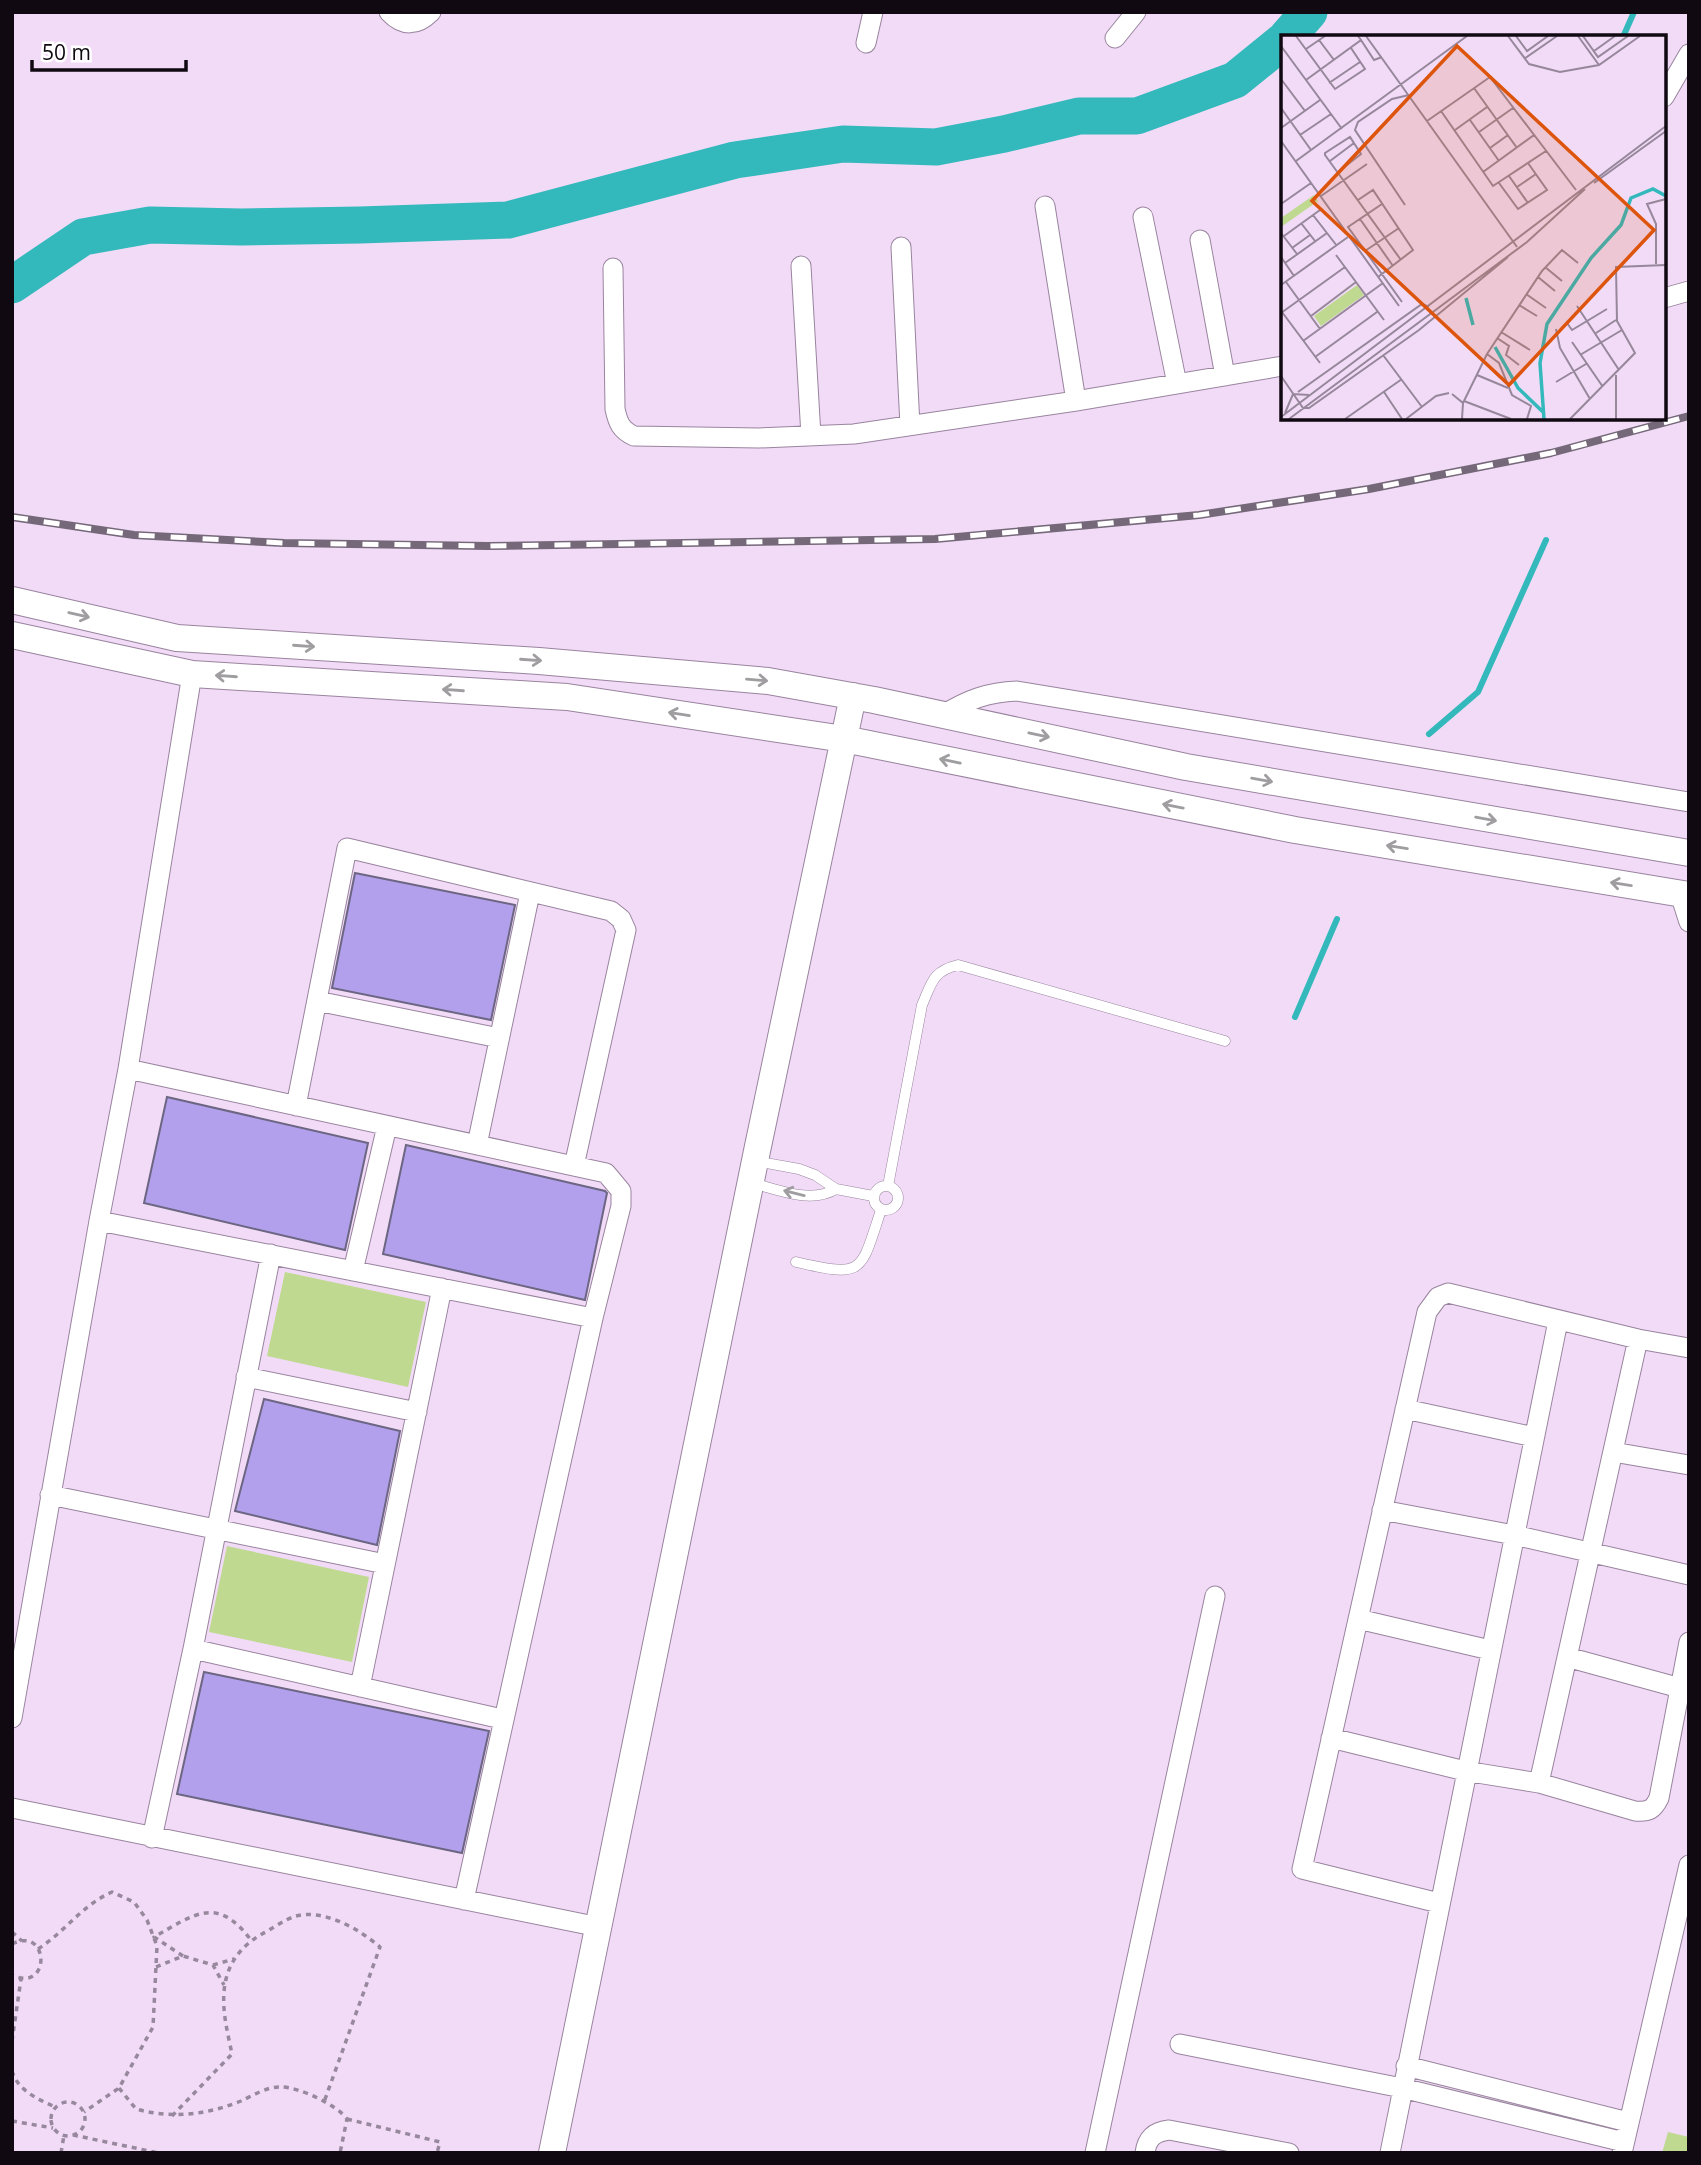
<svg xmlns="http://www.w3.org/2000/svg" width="1701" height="2165" viewBox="0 0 1701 2165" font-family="'Open Sans',sans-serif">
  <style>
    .green { fill: #bfda90 }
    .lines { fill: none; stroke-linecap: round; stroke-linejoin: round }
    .stream { stroke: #33b8bb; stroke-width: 6 }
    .river { stroke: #33b8bb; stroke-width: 37 }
    .building { fill: #b2a0ed; stroke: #6c6682; stroke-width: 2 }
    .lane-casing { stroke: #99849e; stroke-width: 11 }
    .street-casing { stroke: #99849e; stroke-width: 21 }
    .secondary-casing { stroke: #99849e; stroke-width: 28 }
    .path { stroke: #98889d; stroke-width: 3.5; stroke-dasharray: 5 5; stroke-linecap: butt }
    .lane { stroke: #fff; stroke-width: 10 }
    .street { stroke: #fff; stroke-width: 19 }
    .secondary { stroke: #fff; stroke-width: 26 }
    .rail-casing { stroke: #756879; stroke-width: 8 }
    .rail { stroke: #fff; stroke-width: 5; stroke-dasharray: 16; stroke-linecap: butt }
    .oneway { stroke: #9f9da0 }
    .inset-river { fill: none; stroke: #33b8bb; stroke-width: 3.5 }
    .inset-road { fill: none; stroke: #97879b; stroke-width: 2 }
    .view { fill: #dd550c; fill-opacity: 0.15; stroke: #dd550c; stroke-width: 3.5 }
    .inset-edge { fill: none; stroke: #100912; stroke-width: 3.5 }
  </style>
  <rect width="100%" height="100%" fill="#f1dbf7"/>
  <!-- green -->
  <path class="green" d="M285,1272L426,1302L408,1387L267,1356Z
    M227,1546L369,1577L352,1662L209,1632Z
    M1668,2132L1689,2137V2153H1662Z"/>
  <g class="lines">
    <!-- stream -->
    <path class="stream" d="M1623,37L1634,12
      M1429,734L1478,692L1546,540
      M1295,1017L1337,919"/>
    <!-- river -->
    <path class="river" d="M1287,37L1309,12
      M12,285L83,237L150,225L241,227L360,225L508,220L735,160L843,144L936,147L1004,134L1079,116H1137L1235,80L1283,41"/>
  </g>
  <!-- building -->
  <path class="building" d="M355,873L515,905L491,1020L332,988Z
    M167,1097L368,1143L345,1250L144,1203Z
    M406,1145L605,1191L607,1193L585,1300L383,1254Z
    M264,1399L400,1431L377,1545L235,1511Z
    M204,1672L489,1731L462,1853L177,1794Z"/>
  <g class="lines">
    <!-- lane casing -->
    <g class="lane-casing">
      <path id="lane" d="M755,1161L799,1169L815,1175L836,1189L873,1196
        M752,1183C779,1190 811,1204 836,1189
        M874 1198a12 12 0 1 1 24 0a12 12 0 1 1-24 0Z
        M888,1186L922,1005C932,982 933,971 958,965L1225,1041
        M796,1262C865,1278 860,1273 881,1210"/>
    </g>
    <!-- street casing -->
    <g class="street-casing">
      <path id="street" d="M389,12C403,27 417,26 431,12
        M1115,38L1136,12
        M866,43L873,12
        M1664,97L1689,54
        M1045,206L1076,401
        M1143,217L1177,384
        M1200,240L1225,376
        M901,247L910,426
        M801,266L811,436
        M613,268L615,409C618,423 621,430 634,436L759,438L854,434L1076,401L1283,366
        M1664,298L1689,291
        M943,715C967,700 988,692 1017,691L1689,802
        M1680,894L1689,922
        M317,1001L499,1038
        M128,1069L606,1173L621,1191V1206L593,1318L464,1900
        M296,1106L347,848L611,911L621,919L626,930L574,1166
        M477,1145L530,893
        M99,1221L593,1318
        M353,1271L387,1126
        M246,1377L417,1412
        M1405,1409L1534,1437
        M1613,1452L1689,1465
        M50,1495L385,1564
        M1382,1510L1514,1535L1689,1575
        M1358,1619L1490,1650
        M193,1649L502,1719
        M1567,1657L1680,1688
        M360,1687L442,1288
        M12,1718L99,1221L128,1069L192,674
        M1331,1738L1465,1771L1539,1783L1635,1811C1649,1812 1653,1810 1659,1798L1689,1642
        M1539,1783L1638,1339
        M12,1808L599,1927
        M152,1838L193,1649L271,1254
        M1439,1903L1302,1869L1427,1312L1438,1297L1448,1293L1638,1339L1689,1348
        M1180,2044L1402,2088L1624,2142
        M1406,2066L1628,2122
        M1095,2153L1215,1596
        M1145,2153C1147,2138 1154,2132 1169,2130L1289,2153
        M1390,2153L1558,1321
        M1622,2153L1689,1865"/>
    </g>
    <!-- secondary casing -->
    <g class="secondary-casing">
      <path id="secondary" d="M12,600L177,638L539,661L768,681L874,700L1186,767L1689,853
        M12,635L192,674L567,697L844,739L1295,830L1689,895
        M552,2153L757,1151L853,696"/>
    </g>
    <!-- path -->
    <path class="path" d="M12,1932L22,1941
      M12,1944C50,1925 51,1994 12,1975
      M38,1949C66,1931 82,1905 112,1892L134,1902L147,1920L157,1946L153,2027L119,2088L84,2112
      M183,1956L154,1937C195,1914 217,1895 251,1940
      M213,1965L234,1959
      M156,1967L183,1956L213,1965L224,1985
      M12,2041L21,1979
      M12,2071C18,2091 38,2099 55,2107
      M119,2088L136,2109C172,2119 206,2115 241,2101C252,2096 268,2086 281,2087C299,2087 337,2105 347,2119L340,2153
      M51 2119a17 17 0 1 1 34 0a17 17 0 1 1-34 0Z
      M172,2116L232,2054C227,2030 220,2004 226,1979C231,1959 244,1944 262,1934C272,1929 285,1919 296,1916C325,1909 359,1929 380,1947L324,2102
      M347,2119L440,2142L437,2153
      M12,2121L53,2128
      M73,2135L159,2153
      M61,2153L64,2135"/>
    <!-- lane -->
    <use href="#lane" class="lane"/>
    <!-- street -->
    <use href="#street" class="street"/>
    <!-- secondary -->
    <use href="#secondary" class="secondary"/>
    <!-- rail casing -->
    <g class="rail-casing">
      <path id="rail" d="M12,517L134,535L284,543L488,546L935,539L1199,515L1369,489L1551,453L1689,416"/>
    </g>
    <!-- rail -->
    <use href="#rail" class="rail"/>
  </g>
  <!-- one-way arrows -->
  <defs><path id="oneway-shaft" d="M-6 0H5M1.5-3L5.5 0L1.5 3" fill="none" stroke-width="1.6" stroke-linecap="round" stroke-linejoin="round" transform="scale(1.75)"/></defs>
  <g class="oneway">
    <use href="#oneway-shaft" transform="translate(79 615) rotate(13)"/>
    <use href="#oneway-shaft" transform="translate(304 646) rotate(4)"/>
    <use href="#oneway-shaft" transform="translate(531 660) rotate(4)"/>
    <use href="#oneway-shaft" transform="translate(226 676) rotate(-176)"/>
    <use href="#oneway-shaft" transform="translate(757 680) rotate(5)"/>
    <use href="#oneway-shaft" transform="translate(453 690) rotate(-176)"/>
    <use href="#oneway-shaft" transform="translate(679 714) rotate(-171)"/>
    <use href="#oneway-shaft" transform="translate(1039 735) rotate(12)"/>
    <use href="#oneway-shaft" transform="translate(950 761) rotate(-168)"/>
    <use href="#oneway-shaft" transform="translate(1262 780) rotate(10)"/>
    <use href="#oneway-shaft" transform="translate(1173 806) rotate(-169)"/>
    <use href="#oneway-shaft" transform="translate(1486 819) rotate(10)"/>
    <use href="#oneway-shaft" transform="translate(1397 847) rotate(-171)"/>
    <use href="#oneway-shaft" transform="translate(1621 884) rotate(-171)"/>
    <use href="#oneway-shaft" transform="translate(794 1193) rotate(-166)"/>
  </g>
  <!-- overview -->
  <g transform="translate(1281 35)">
    <rect width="385" height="385" fill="#f1dbf7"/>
    <path d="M33,160L37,166L0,192V183ZM76,250L83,260L40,291L33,281Z" fill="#bfda90"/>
    <path class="inset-river" d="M185,263L192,290M214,312L237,353L262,377M263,384L259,328L266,289L310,223L340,190L350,163L372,154L385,161"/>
    <path class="inset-road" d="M15,1L54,54L84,34L70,13M85,1L236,212M227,1L248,29L279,37L318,30L359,1M235,1L246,16L267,1M297,1L318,30M302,1L317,22L347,1M38,5L53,25M80,5L93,25L101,22M0,11L61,94M25,14L44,1M313,16L334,1M243,24L276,1M0,44L24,76M25,45L80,5L77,1M48,48L79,27M193,53L236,113M0,73L30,115M160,76L212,151L265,116M189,85L218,126M146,86L209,42L295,155M0,93L39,65M174,95L206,72M198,97L232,73M19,100L50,79M0,106L118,271M209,113L227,100M15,126L186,1M49,126L73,108M57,137L80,119L69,102L44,118V120L120,225M202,137L253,100M228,141L247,168M218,148L237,174L266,155L247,128M313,148L385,96M236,152L255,139M40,161L86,129M77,165L92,155L132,215L97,242M0,169L30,148M101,169L67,192L121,267M124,170L74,95L77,87L111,64L128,60M32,180L56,211M79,184L112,231M20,188L34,206M0,198L16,219M3,201L39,175M11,213L29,200M84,216L118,193M55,220L103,285M0,222L13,241M4,228L46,198M375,229V189L366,169L385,164M264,232L281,246M257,242L274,256M5,247L39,294M0,250L67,202M245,259L265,273M238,270L256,281M296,271L338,335M1,277L39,328M0,278L64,232M30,281L75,247M286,288L291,295L326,274M275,294L279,313L309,364M220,297L249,315M315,298L335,285M216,303L228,311L225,320L238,330M22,306L102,248M291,307L322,352M206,319L218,328L231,360L250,371L246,384M102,320L141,372M299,320L341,295M34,322L96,277M196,340L227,353M335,340V384M0,341L22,373H28L138,295L227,222M275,347L305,329M17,357L141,269L148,272M103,357L121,384M171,359L182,368L181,384M183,366L230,384M182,368L206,319L261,236L281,215L297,228M4,378L12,359L28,360M0,382L385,91M8,384L246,207L304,154M64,384L121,344M125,384L155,361L168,358M289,384L354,318L336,286L335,232L385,230"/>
    <path class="view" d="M176,11L373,195L228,350L31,166Z"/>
    <rect width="385" height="385" class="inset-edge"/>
  </g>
  <!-- border -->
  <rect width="1701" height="2165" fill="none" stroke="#100912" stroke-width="28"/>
  <!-- scale -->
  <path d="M32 60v10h154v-10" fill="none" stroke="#100912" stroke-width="3.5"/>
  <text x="42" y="60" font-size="21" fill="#100912" stroke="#ffffff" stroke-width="5" paint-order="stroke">50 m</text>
</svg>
